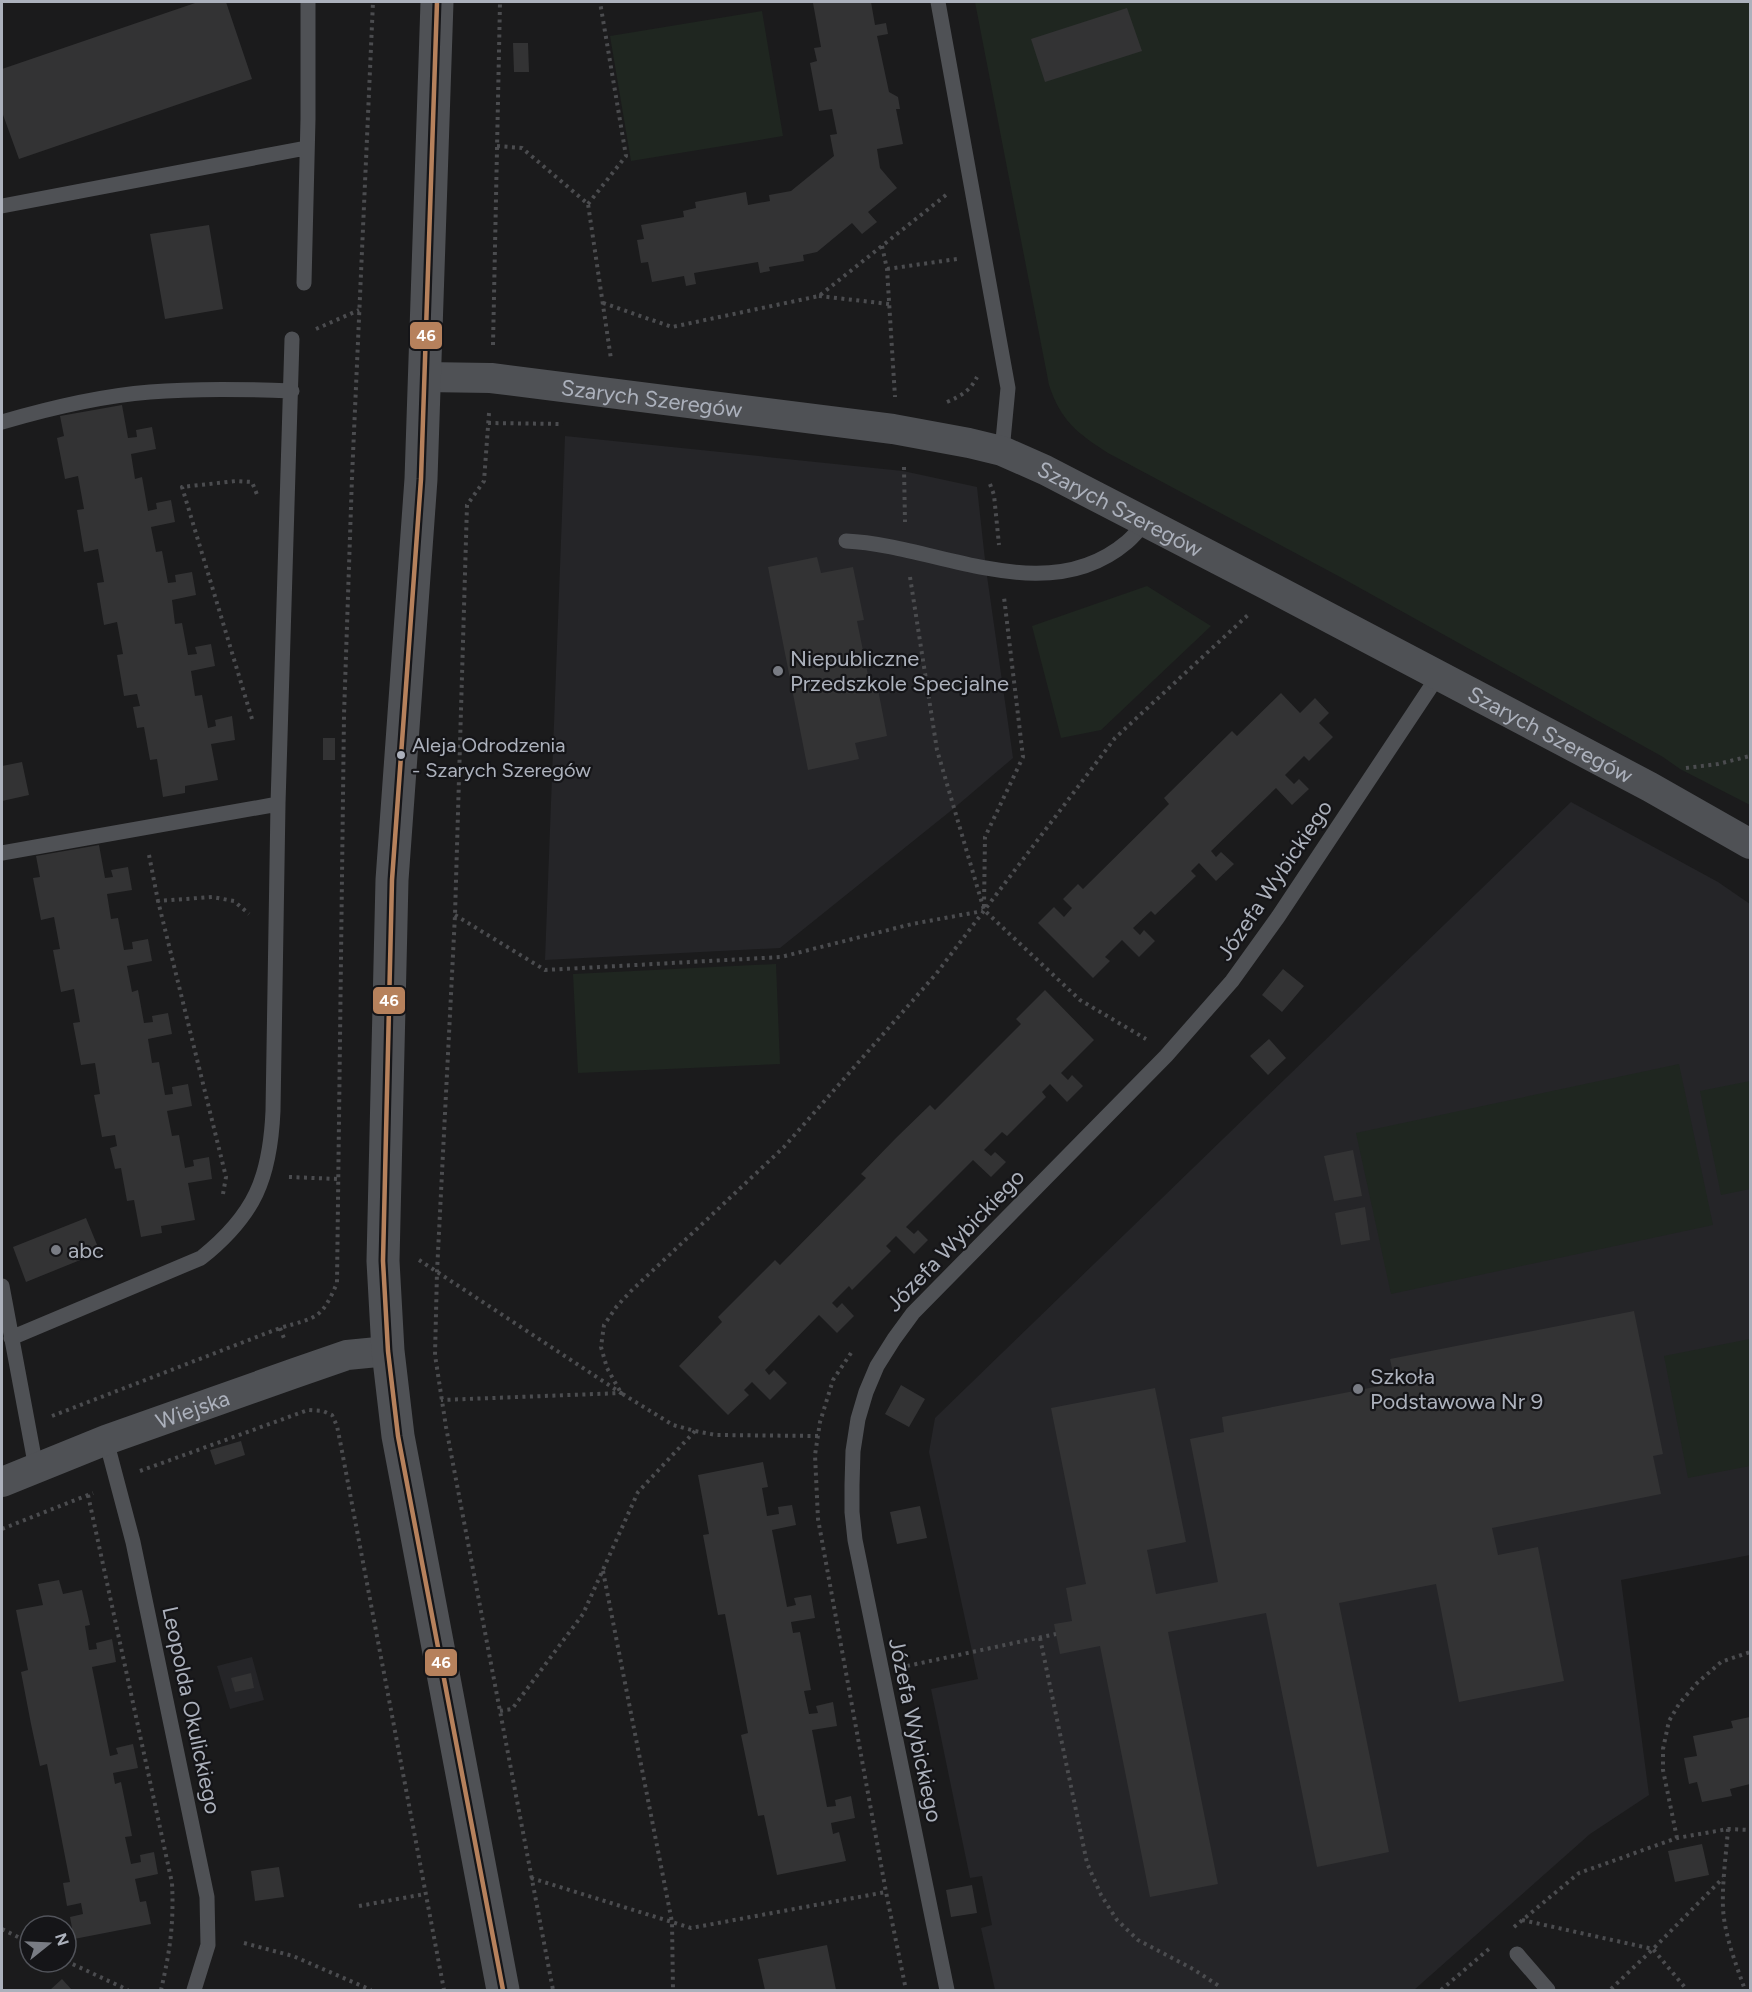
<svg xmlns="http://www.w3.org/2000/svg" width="1752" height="1992" viewBox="0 0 1752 1992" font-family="Figtree,sans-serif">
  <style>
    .built { fill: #252528 }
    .green { fill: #1f2620 }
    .building { fill: #333334 }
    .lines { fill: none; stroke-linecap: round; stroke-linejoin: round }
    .path { stroke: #4b4c4f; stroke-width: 4; stroke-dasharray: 3 4.5; stroke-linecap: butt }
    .service { stroke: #4f5155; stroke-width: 15 }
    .minor { stroke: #4f5155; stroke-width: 30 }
    .tertiary { stroke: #4f5155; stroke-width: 33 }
    .bus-1-casing { stroke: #151518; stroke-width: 9 }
    .bus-1 { stroke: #b6815c; stroke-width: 4.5 }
    .poi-dot { fill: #797c84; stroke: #151518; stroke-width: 2 }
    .bus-dot { fill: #acb1bc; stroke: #151518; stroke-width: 2 }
    .labels { text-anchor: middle; stroke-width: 4.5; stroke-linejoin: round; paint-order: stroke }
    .bus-label { font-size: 20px; fill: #acb1bc; stroke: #151518; text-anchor: start }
    .street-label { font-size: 22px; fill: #acb1bc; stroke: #151518 }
    .poi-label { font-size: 22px; fill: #acb1bc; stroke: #151518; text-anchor: start }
    .line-badge { stroke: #151518; stroke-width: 2 }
    .badge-label { font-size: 16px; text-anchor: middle; font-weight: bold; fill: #fff }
  </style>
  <rect width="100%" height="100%" fill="#1b1b1c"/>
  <!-- built -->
  <path class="built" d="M565,436L903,471L977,487L986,569L1013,758L953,809L780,948L545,960Z
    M1571,802L1718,882L1750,904V1555L1621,1580L1649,1795L1590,1834L1414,1990H995L981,1928L992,1925L982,1876L970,1878L931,1689L978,1679L929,1452L935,1418Z
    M252,1657L264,1700L230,1709L217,1666Z"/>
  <!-- green -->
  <path class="green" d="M975,2H1750V805L1680,769L1663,757L1342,578L1108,453C1077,433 1061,421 1049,385Z
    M762,11L783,136L631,161L610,36Z
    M1147,586L1211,626L1101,730L1061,738L1032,626Z
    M776,964L780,1064L578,1073L573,974Z
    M1679,1064L1713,1225L1391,1294L1356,1133Z
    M1750,1081V1189L1721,1195L1700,1091Z
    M1750,1339V1466L1688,1478L1664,1356Z"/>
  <!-- building -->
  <path class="building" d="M198,2H226L252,79L19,159L2,112V69Z
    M821,2H871L875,25L886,23L888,34L877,36L889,92L898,97L900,109H896L903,144L877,149L880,168L897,188L868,212L877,222L862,234L852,223L817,252L803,255L804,261L769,267L770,271L760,273L758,262L694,273L696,284L686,286L684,276L652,282L648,262L641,263L637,240L644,239L641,225L684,217L683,211L696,208L695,202L746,192L748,205L770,201L769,195L791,191L834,156L830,135L837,134L832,109L819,111L810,63L817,61L814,48L821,47L813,3Z
    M1127,8L1142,51L1045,82L1031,39Z
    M513,43H528L529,72H514Z
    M209,225L223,309L165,319L150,234Z
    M122,405L128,438L137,437L136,430L152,427L156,449L131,454L135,479L142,477L148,511L157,509L156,503L171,500L175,522L151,527L156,552L162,551L168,583L176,582L175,575L192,572L196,595L172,600L175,624L182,623L188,655L197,654L195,647L211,644L215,666L191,671L195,696L202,695L208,728L216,726L215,720L232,716L235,740L211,744L218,780L185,786V793L163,797L157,759L150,760L144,727L137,728L133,707L140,706L137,694L124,696L117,655L123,654L117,622L104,625L97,583L104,582L98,549L84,552L77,510L84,509L78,476L65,479L57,438L64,436L60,416Z
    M817,557L821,573L853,567L864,620L857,621L870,685L877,684L887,736L855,743L859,759L808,770L768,567Z
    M1281,693L1300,713L1315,698L1329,713L1319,723L1333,737L1309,761L1304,756L1285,775L1294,784L1299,779L1309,789L1292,805L1276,788L1211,851L1216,857L1221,852L1234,864L1216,881L1199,863L1191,871L1196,876L1155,915L1151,911L1133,928L1140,935L1144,930L1155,941L1139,957L1122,940L1105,957L1110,961L1093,978L1038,923L1054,907L1064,917L1072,908L1063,899L1078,884L1083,889L1169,804L1164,798L1232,731L1237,736Z
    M323,738H335V760H323Z
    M22,762L29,795L2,801V766Z
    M99,845L105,878L113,877L111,870L128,867L132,890L107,894L111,919L118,918L124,950L133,949L132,942L148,939L152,961L127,966L132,992L138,990L144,1023L153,1022L152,1016L168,1013L172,1034L148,1039L152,1063L159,1062L165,1095L173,1094L172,1087L188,1084L192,1106L167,1111L172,1136L179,1135L185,1168L194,1166L193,1160L209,1157L212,1179L188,1183L195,1220L161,1226L162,1233L141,1237L134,1200L127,1201L121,1168L115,1169L110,1148L117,1146L115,1135L102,1137L94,1095L100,1094L95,1063L81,1065L73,1023L80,1022L74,989L61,992L53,950L60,949L54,917L41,920L33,878L40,877L36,856Z
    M1283,969L1304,986L1282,1012L1262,995Z
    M1045,990L1094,1040L1061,1073L1068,1080L1072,1075L1083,1086L1067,1102L1050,1084L1042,1092L1046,1097L1007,1136L1002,1132L984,1150L991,1156L995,1152L1006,1162L991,1177L973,1160L906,1227L914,1234L918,1230L928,1240L914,1254L896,1236L886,1246L891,1251L852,1290L849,1286L832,1303L837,1308L842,1303L854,1316L837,1333L819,1315L765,1370L769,1375L774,1370L787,1383L770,1400L752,1382L744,1390L749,1395L728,1415L679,1366L722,1322L718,1317L775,1260L780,1265L866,1178L861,1174L896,1138L930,1105L935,1110L1021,1024L1016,1019Z
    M1269,1039L1286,1058L1268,1075L1250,1056Z
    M1353,1150L1362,1196L1334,1201L1324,1156Z
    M1365,1207L1370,1240L1341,1245L1335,1213Z
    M86,1218L100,1252L26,1282L13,1247Z
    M1634,1311L1663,1454L1653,1456L1661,1494L1492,1528L1498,1555L1538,1547L1564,1681L1459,1702L1436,1584L1339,1603L1389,1852L1317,1867L1266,1613L1168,1632L1218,1884L1150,1897L1100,1646L1060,1654L1054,1624L1072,1621L1066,1588L1086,1584L1051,1408L1155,1388L1186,1542L1147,1550L1156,1594L1218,1582L1190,1439L1224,1432L1222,1417L1395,1383L1390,1359Z
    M901,1385L925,1399L909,1427L885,1414Z
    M241,1441L245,1455L215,1465L210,1450Z
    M763,1462L768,1487L762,1488L767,1516L779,1514L778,1507L792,1505L796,1525L772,1530L787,1607L796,1605L794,1598L811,1595L815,1618L791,1622L793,1633L800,1632L811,1690L804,1691L809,1714L818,1713L816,1706L833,1702L837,1726L812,1730L827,1807L836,1806L835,1800L851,1796L855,1818L831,1823L833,1834L839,1832L846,1861L777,1875L764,1815L758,1816L741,1735L748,1733L725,1614L718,1615L711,1578L703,1535L709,1534L698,1475Z
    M920,1506L927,1538L897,1544L890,1512Z
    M59,1580L63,1594L82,1590L90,1625L85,1626L89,1650L97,1649L96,1643L112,1639L116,1662L92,1667L110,1756L118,1754L116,1748L133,1744L138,1768L113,1773L115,1784L121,1782L132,1836L125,1837L131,1864L141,1862L140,1855L154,1852L158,1874L135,1879L140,1902L146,1901L151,1924L74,1939L70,1917L83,1914L81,1903L67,1906L63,1883L70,1882L47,1764L40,1766L31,1724L21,1672L28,1670L16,1610L43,1605L38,1584Z
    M251,1673L254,1688L235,1692L231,1678Z
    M1750,1717V1784L1730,1789L1732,1796L1702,1802L1697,1782L1689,1784L1684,1758L1697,1756L1693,1736L1733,1728L1731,1721Z
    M1702,1844L1709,1875L1675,1882L1668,1851Z
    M279,1867L284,1897L255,1901L251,1871Z
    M972,1885L977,1913L951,1917L946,1890Z
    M827,1945L836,1990H765L758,1959Z
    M62,1979L72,1990H50Z"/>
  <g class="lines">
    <!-- path -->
    <path class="path" d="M497,146L522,148L588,204L611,359
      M588,204L626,156L600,2
      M882,246L887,269L895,397
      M887,269L957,259
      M819,296L889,304
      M603,303L672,327L819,296L946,195
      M316,329L359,310
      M493,345L500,2
      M947,402C961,396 970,391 977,377
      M489,413L484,481L467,505L455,915L437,1272L435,1355L446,1427L553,1990
      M488,423L563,424
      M904,467L905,522
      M990,484L994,495L999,545
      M910,577L937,750L984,910L1080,1000L1146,1039
      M252,719L182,487L236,481L252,482L258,497
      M1686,768L1718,764L1750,756
      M149,855L158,901
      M984,907L985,837L1023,757L1004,597
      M455,915L545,970L781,957L912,924L983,911
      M289,1177L338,1179
      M223,1194L226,1177L158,901L212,897L234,901L249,914
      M419,1260L621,1393L441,1400
      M280,1328L285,1341
      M851,1353L833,1380L820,1422L815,1455L818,1519L886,1892L906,1990
      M52,1416L280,1328C317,1317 321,1320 337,1283L344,715L352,477L373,2
      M818,1436L716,1435L695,1431L673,1425L621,1393L607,1368L601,1347L604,1325L617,1306L632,1290L784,1147L936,974L1115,738L1249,614
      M140,1471L308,1410L323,1411L332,1415L337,1426L341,1446L444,1990
      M88,1495L172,1883C174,1924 170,1951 161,1990
      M2,1529L93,1493
      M603,1571L672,1922L673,1990
      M1040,1638L1087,1863L1101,1895L1117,1920L1138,1940L1193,1969L1219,1986
      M907,1666L1056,1634
      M500,1711L512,1709L583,1614L638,1492L695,1431
      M1728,1829C1726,1856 1722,1882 1723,1909C1725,1937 1736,1964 1745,1990
      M1677,1838L1663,1770V1749L1669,1721L1679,1704L1696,1684L1721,1662L1750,1652
      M531,1878L691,1928L886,1892
      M359,1906L425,1894
      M1522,1920L1653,1949L1687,1990
      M1514,1927L1579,1873L1677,1838L1728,1829L1750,1830
      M2,1929L30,1943
      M244,1943L293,1956L371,1990
      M66,1961L128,1990
      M1611,1989L1653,1949L1723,1878
      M1441,1990L1490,1948"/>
    <!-- service -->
    <path class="service" d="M938,2L1008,388L1002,451
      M2,206L306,148
      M304,283L308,119V2
      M2,422C50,408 99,396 150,392C197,388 244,389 292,391
      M846,541C937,545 1046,611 1127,542C1134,536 1140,528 1146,522
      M2,853L278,804
      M2,1286L36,1468
      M11,1338L201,1258C255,1215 270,1178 273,1111L278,804L292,339
      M106,1440L133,1542L207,1897L208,1945L194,1990
      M1517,1954L1548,1990
      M947,1990L855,1540L852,1512V1485L853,1451L858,1419L866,1392L877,1366L894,1339L913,1313L1166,1056L1232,981L1278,917L1438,676"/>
    <!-- minor -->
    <g class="minor">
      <path id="s1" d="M425,377L491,378L893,429L969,443L1002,451L1045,470L1269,586L1650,787L1750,844"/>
      <path id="s2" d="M2,1482L106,1440L295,1373L347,1355L388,1351"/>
    </g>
    <!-- tertiary -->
    <path class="tertiary" d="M437,2L421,479L392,880L383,1261L388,1351L398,1436L503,1990"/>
    <!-- bus-1 casing -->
    <g class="bus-1-casing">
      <path id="bus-1" d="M437,2L421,479L392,880L383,1261L388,1351L398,1436L503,1990"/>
    </g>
    <!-- bus-1 -->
    <use href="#bus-1" class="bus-1"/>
  </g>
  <!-- markers -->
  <g class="poi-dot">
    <circle cx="778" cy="671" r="6"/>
    <circle cx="56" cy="1250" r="6"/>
    <circle cx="1358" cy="1389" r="6"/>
  </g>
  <circle class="bus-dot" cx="401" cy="755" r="5"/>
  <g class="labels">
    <!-- bus labels -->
    <g class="bus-label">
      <text x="412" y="752">Aleja Odrodzenia<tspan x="412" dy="25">- Szarych Szeregów</tspan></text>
    </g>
    <!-- street labels -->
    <g class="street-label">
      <text dy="8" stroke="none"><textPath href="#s1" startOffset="228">Szarych Szeregów</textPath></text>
      <text dy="8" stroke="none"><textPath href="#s1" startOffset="714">Szarych Szeregów</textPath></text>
      <text dy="8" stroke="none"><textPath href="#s1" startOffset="1200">Szarych Szeregów</textPath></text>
      <text transform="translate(1274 880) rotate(-56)" y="8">Józefa Wybickiego</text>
      <text transform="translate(955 1240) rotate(-46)" y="8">Józefa Wybickiego</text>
      <text dy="8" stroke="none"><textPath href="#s2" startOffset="204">Wiejska</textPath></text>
      <text transform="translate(192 1710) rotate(78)" y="8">Leopolda Okulickiego</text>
      <text transform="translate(916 1730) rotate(78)" y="8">Józefa Wybickiego</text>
    </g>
    <!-- poi labels -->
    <g class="poi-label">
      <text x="790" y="666">Niepubliczne<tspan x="790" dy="25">Przedszkole Specjalne</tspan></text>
      <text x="68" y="1258">abc</text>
      <text x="1370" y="1384">Szkoła<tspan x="1370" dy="25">Podstawowa Nr 9</tspan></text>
    </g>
  </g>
  <g class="line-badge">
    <rect x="409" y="321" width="34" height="29" rx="6" fill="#b6815c"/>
    <rect x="372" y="986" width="34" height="29" rx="6" fill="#b6815c"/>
    <rect x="424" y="1648" width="34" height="29" rx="6" fill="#b6815c"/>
  </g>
  <g class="badge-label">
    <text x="426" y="341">46</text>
    <text x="389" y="1006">46</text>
    <text x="441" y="1668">46</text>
  </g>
  <!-- border -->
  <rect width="1752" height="1992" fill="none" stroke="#acb1bc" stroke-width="6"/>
  <!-- north arrow -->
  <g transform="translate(48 1944) rotate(72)"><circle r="28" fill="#151518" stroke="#51535a" stroke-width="1.5"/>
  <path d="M0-4.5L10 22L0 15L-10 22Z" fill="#797c84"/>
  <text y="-9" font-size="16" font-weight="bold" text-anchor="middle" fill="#acb1bc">N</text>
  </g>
</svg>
